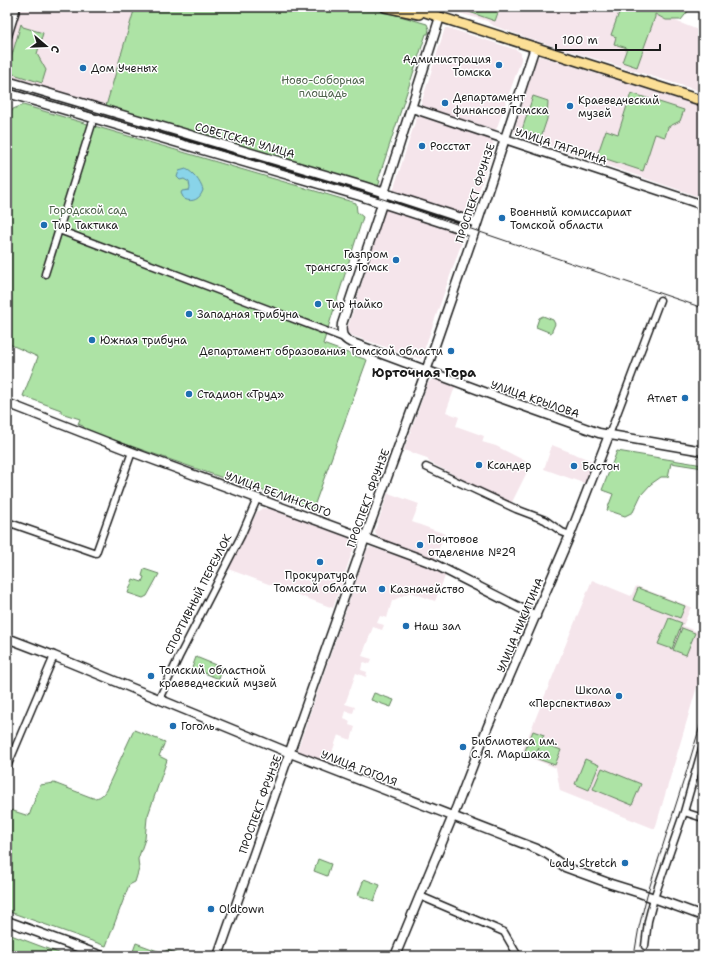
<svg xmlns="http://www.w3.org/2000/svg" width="710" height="963" viewBox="0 0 710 963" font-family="'Shantell Sans',sans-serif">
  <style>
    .built { fill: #f5e5eb }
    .green { fill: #ade3a5; stroke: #648060 }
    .water { fill: #89d4e9; stroke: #5d8a97 }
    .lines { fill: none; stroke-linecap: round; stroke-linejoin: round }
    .street-casing { stroke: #1c1c1c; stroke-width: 9 }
    .secondary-casing { stroke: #1c1c1c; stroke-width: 11 }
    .primary-casing { stroke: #1c1c1c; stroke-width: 12 }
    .street { stroke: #fff; stroke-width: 6 }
    .secondary { stroke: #fff; stroke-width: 8 }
    .primary { stroke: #fbdf96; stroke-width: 9 }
    .tram { stroke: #1c1c1c; stroke-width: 1 }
    .poi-dot { fill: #1f6fb2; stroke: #fff; stroke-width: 1.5 }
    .labels { text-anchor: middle; stroke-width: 3; stroke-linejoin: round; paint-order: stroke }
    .poi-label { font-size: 11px; fill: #1c1c1c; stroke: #fff; text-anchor: start }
    .park-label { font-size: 11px; fill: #4f624c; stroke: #fff }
    .street-label { font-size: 11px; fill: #1c1c1c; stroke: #fff }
    .quarter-label { font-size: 13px; font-weight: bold; fill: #1c1c1c; stroke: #fff }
  </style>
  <rect width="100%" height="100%" fill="#fff"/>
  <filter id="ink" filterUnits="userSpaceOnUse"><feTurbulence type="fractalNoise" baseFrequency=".025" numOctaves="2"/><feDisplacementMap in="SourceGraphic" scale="8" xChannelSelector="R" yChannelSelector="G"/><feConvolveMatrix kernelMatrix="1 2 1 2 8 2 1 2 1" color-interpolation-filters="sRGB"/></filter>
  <g filter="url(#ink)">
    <!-- built -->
    <path class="built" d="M19,7H135L106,106L104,107L83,99L7,77V45Z
      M438,7H640L703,32V92L534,40L494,26L487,21Z
      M445,28H448L517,50L521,53V60L496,130L422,106L421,104Z
      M540,56L703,107V198L515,134L514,131L537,58Z
      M419,116L489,139L493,142L494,147L470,217L393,193V191L415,122L417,118Z
      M386,207L465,233L421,359L350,335L347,330Z
      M431,380H437L455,387L446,412L459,417L456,426L484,436L482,442L496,446L531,464L511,504L429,462L427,458L404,450L428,383Z
      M552,445L595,462L586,484L544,469Z
      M388,493L419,504L412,522L445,534L434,560L379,538L376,535L375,531Z
      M263,508L272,509L354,540L355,544L333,608L228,569L257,512Z
      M371,547L431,567L446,574L435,601L410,592L392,601L387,618L380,616L377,623L384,625L382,630L373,627L362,656L372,659L370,664L364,662L362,665L361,670L367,672L366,677L356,673L345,704L355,707L353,713L346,711L344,718L350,721L349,725L355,727L351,740L338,735L328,764L298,752L297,751L367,550Z
      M592,580L631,596L636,586L691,607L683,626L703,634V666L655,829L560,791L556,768L521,754Z"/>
    <!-- green -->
    <path class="green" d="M135,7H357L367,10H380L427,24L429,29L428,34H426L378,180L380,181L378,187L106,106Z
      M455,7H500L495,21Z
      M621,7H682L689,10L681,20H666L655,14V17L637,67L622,62L627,48L614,44L616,37L611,35Z
      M21,24L23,27L43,33L37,54L46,70L42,83L7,72Z
      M631,93L684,110L680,121L668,127L665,137L655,134L643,171L597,156L606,130L618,134Z
      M533,96L548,101L547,119L541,137L522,130Z
      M23,105L356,203L357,212L363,217L323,344L367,360L313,509L231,479H226L85,430L83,426L78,424L80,419L61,413V410L23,396L38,357L7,343V322L11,314L7,312L10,302L7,301L8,292L7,291V122L13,109Z
      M543,316L553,320L555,324L551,333L536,327L539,318Z
      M617,451L703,465V468L671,463L668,477H661L651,484L641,495L633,512L625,516L607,510L613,494L602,490Z
      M144,569L159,574L147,596L143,598L128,593L133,579L142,582L144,577L142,576Z
      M638,588L685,606L680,618L633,600Z
      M669,618L682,623L672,649L658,644Z
      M682,628L695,633L686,655L673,650Z
      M196,657L223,668L219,679L192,668Z
      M374,693L394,700L391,707L371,700Z
      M134,730L165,742L159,756L167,760L147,818L145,839L138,859L139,869L135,882L129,885L106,946L7,911V809L29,816L40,785L54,783L93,798C100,798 103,795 106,790Z
      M533,731L544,735L541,742L561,750L555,765L535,758L539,748L534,758L524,753Z
      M585,759L599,765L589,790L575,784Z
      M602,768L641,784L632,805L593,789Z
      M318,859L331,864L327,876L314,871Z
      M364,879L380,885L374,901L358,895Z
      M11,935L64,955L66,956C48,956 23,960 8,947Z
      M136,943L163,953L167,950L182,955L137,956L132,954Z"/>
    <!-- water -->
    <path class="water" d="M186,169C194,173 200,181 203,190C200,199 193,203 184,199L181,193L182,191L189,190L190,188L189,182L184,179L180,180L177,177L179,171Z"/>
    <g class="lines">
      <!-- street casing -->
      <g class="street-casing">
        <path id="street" d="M59,230L344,338
          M45,274L92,124
          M609,435L660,300
          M426,467L516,509L545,520L562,532L570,535
          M7,531L10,523L96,553L132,452
          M159,699L179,657L241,536L257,499
          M7,767L54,656
          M684,812L703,818
          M420,896L504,932L518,956
          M645,946L648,921L654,898L684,812L703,745"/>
      </g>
      <!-- secondary casing -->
      <g class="secondary-casing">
        <path id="secondary" d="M440,17L384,193L381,207L342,324C341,333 342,338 350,342L495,396L599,433L703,451
          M7,36L16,7
          M7,81L363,186L477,223
          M7,93L360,196L474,233
          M412,108L703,205
          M7,403L132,452L432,563L536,616
          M7,638L54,656L290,753L537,849L547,854L565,867L611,884L640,893L703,916
          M7,921L102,956
          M218,956L365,538L426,371L474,233L535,47
          M395,956L457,806L488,726L570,535L609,435"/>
      </g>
      <!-- primary casing -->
      <g class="primary-casing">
        <path id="primary" d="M385,7L419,14
          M411,7L440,17L703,101"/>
      </g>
      <!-- street -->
      <use href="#street" class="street"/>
      <!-- secondary -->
      <use href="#secondary" class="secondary"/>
      <!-- primary -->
      <use href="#primary" class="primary"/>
      <!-- tram -->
      <path class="tram" d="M7,88L383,199L703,308
        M634,956L639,927L647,895L686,773L703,716"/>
    </g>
  </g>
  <!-- markers -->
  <g class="poi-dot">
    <circle cx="499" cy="65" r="4"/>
    <circle cx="83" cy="68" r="4"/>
    <circle cx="445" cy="103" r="4"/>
    <circle cx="570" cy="106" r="4"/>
    <circle cx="422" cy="146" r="4"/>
    <circle cx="502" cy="218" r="4"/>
    <circle cx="44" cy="225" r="4"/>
    <circle cx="396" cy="260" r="4"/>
    <circle cx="318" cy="304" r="4"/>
    <circle cx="189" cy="314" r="4"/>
    <circle cx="92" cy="340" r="4"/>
    <circle cx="451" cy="351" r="4"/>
    <circle cx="189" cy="394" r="4"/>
    <circle cx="685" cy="398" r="4"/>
    <circle cx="479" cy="465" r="4"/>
    <circle cx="574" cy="466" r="4"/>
    <circle cx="420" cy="545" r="4"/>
    <circle cx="320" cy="562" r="4"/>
    <circle cx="382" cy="589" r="4"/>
    <circle cx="406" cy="626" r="4"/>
    <circle cx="151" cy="676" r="4"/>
    <circle cx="619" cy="696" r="4"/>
    <circle cx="173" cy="726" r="4"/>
    <circle cx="463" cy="747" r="4"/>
    <circle cx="625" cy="863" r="4"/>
    <circle cx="211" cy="909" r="4"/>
  </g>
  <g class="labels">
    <!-- poi labels -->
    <g class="poi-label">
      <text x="491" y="63" text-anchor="end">Администрация<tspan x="491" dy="13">Томска</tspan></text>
      <text x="91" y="72">Дом Ученых</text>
      <text x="453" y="101">Департамент<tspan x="453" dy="13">финансов Томска</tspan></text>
      <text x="578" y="104">Краеведческий<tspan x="578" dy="13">музей</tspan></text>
      <text x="430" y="150">Росстат</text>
      <text x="510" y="216">Военный комиссариат<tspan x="510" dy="13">Томской области</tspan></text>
      <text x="52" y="229">Тир Тактика</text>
      <text x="388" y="258" text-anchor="end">Газпром<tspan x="388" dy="13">трансгаз Томск</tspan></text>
      <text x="326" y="308">Тир Найко</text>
      <text x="197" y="318">Западная трибуна</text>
      <text x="100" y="344">Южная трибуна</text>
      <text x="443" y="355" text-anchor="end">Департамент образования Томской области</text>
      <text x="197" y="398">Стадион «Труд»</text>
      <text x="677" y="402" text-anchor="end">Атлет</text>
      <text x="487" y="469">Ксандер</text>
      <text x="582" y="470">Бастон</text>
      <text x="428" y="543">Почтовое<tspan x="428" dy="13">отделение №29</tspan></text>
      <text x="320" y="579" text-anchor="middle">Прокуратура<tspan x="320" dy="13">Томской области</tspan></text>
      <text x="390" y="593">Казначейство</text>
      <text x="414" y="630">Наш зал</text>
      <text x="159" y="674">Томский областной<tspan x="159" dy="13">краеведческий музей</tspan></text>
      <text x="611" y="694" text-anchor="end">Школа<tspan x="611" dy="13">«Перспектива»</tspan></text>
      <text x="181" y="730">Гоголь</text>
      <text x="471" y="745">Библиотека им.<tspan x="471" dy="13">С. Я. Маршака</tspan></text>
      <text x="617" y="867" text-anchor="end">Lady Stretch</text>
      <text x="219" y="913">Oldtown</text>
    </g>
    <!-- park labels -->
    <g class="park-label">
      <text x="323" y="84">Ново-Соборная<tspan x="323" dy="13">площадь</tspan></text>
      <text x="88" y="214">Городской сад</text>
    </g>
    <!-- street labels -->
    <g class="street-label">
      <text transform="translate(245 140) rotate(16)" y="4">СОВЕТСКАЯ УЛИЦА</text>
      <text transform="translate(561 146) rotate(18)" y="4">УЛИЦА ГАГАРИНА</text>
      <text transform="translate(475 193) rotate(-72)" y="4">ПРОСПЕКТ ФРУНЗЕ</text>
      <text transform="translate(535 399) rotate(19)" y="4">УЛИЦА КРЫЛОВА</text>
      <text transform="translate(278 494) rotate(20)" y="4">УЛИЦА БЕЛИНСКОГО</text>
      <text transform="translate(368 498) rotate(-70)" y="4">ПРОСПЕКТ ФРУНЗЕ</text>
      <text transform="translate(198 594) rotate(-63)" y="4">СПОРТИВНЫЙ ПЕРЕУЛОК</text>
      <text transform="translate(520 625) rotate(-67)" y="4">УЛИЦА НИКИТИНА</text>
      <text transform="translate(359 768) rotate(21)" y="4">УЛИЦА ГОГОЛЯ</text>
      <text transform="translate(260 804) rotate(-70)" y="4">ПРОСПЕКТ ФРУНЗЕ</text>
    </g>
    <!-- quarter labels -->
    <g class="quarter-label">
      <text x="424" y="377">Юрточная Гора</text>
    </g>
  </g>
  <!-- margin -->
  <rect width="710" height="963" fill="none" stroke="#fff" stroke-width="24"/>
  <rect x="12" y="12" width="686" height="939" fill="none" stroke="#1c1c1c" stroke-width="1.5" filter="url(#ink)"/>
  <!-- north arrow -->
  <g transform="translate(46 46) rotate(109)" stroke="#ffffff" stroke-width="3" paint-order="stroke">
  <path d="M0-3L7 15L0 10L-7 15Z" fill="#1c1c1c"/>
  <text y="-6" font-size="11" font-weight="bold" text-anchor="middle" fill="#1c1c1c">С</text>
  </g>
  <!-- scale -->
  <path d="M556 44v6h104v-6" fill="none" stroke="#1c1c1c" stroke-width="2"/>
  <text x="562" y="44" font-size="12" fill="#1c1c1c" stroke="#ffffff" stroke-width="3" paint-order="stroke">100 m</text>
</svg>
